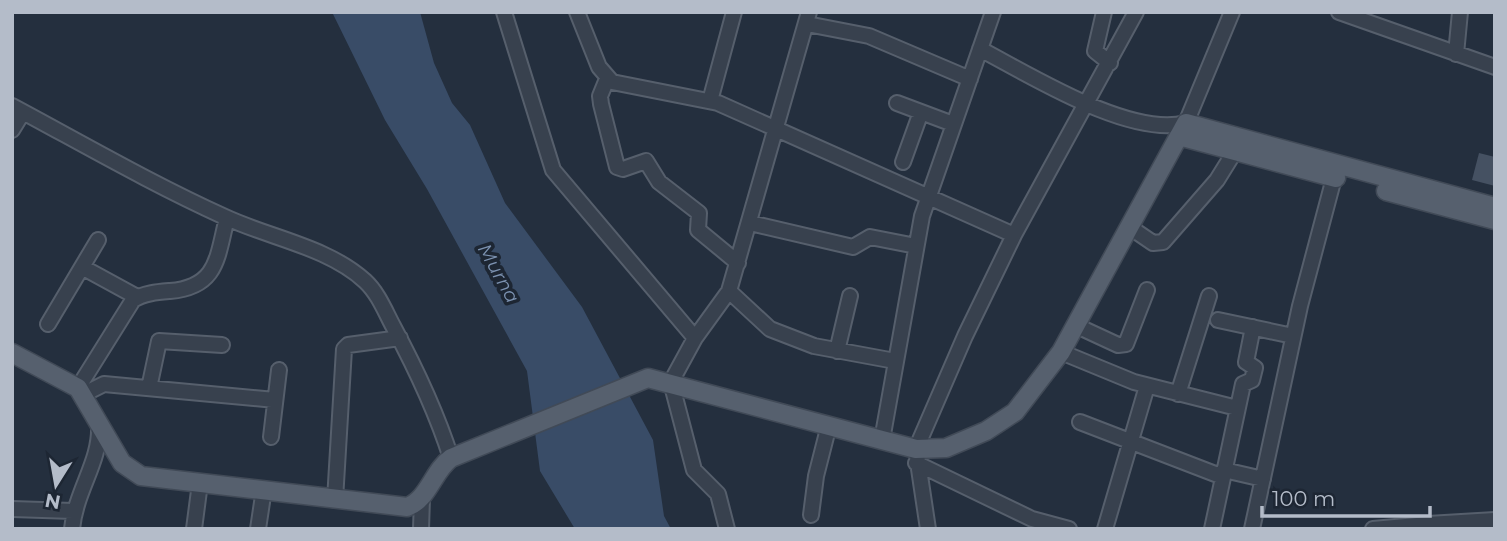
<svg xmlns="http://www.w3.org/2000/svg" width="1507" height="541" viewBox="0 0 1507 541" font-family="Montserrat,sans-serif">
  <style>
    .water { fill: #394c67 }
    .building { fill: #455162 }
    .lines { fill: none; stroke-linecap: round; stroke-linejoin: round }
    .minor-casing { stroke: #565f6c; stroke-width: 18 }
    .major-casing { stroke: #414a57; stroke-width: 21 }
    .minor { stroke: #38414e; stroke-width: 14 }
    .major { stroke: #56606e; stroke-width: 18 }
    .labels { text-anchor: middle; stroke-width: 7; stroke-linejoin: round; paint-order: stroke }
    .water-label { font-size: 19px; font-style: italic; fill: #7c92b1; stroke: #1d2633 }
  </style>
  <rect width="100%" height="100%" fill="#242f3e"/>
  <!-- water -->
  <path class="water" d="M332,12H420L434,63L452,103L470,125L505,203L582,307L653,440L664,516L671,529H575L540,471L527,371L427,189L385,120Z"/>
  <!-- building -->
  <path class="building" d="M1479,153L1495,157V186L1472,180Z"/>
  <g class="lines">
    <!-- minor casing -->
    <g class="minor-casing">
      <path id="minor" d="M504,12L553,170L695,338
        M577,12L599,67L612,82L718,103L1014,235
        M1104,12L1095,51L1110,63
        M1339,12L1495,67
        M807,24L869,36L970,79
        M980,49C1030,75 1130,138 1186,123L1232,12
        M1456,54L1460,12
        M607,79L600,96L601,104L617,167L623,169L646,161L659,182L699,213L698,230L738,263
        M710,101L734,12
        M897,103L953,124
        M12,106C83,144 152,184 225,217C270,238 328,247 365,281C378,293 385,311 393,326C416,369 436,411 451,458
        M12,130L23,112
        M903,162L921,112
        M750,223L853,247L870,237L916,246
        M1131,228L1153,243L1163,242L1217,180L1235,151
        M82,267L137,297
        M729,291L770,329L814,346L895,361
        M1218,320L1293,336
        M48,324L98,240
        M1077,326L1118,345L1126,344L1147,290
        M837,351L850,296
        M1061,352L1134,382L1237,408
        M78,388L133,300C144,293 158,292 170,291C218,287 217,257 227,218
        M149,388L159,341L222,345
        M1178,394L1209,296
        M82,395L104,384L275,400
        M1080,422L1223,477
        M271,437L279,370
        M882,440L922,216L993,12
        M916,463L1032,519L1069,529
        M1224,470L1263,479
        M335,500L344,349L348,345L400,338
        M12,509L73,511
        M811,515L816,476L829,425
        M1428,524L1495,520
        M72,529C76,489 101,462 99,424
        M194,529L200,483
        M258,529L264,489
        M421,529L422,498
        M727,529L718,494L694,470L671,382L695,338L729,291L809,12
        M928,529L916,449L965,336L1014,235L1136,12
        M1105,529L1147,386
        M1212,529L1243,384L1252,380L1255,368L1246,362L1253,327
        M1252,529L1300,306L1334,178
        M1373,529L1428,524L1429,529"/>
    </g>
    <!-- major casing -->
    <g class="major-casing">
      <path id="major" d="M1179,136L1336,178
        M1386,191L1495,220
        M12,353L78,388L122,463L141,476L407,507C428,500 433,471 451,458L648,378L916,449L946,448L986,431L1015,412L1061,352L1186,123L1495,207"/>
    </g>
    <!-- minor -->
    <use href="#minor" class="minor"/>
    <!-- major -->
    <use href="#major" class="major"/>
  </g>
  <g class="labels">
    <!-- water labels -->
    <g class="water-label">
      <text transform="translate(499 273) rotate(61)" y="7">Murna</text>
    </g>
  </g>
  <!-- border -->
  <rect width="1507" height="541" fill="none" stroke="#b4bcc9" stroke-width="28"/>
  <!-- north arrow -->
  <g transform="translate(56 485) rotate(191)" stroke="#1d2633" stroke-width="5" paint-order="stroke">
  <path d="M0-5L12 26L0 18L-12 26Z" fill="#b4bcc9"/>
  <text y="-10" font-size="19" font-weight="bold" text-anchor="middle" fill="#b4bcc9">N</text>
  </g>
  <!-- scale -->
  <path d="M1262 506v10h168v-10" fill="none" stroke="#b4bcc9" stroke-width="3.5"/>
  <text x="1272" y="506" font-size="21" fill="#b4bcc9" stroke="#1d2633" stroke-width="5" paint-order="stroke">100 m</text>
</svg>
